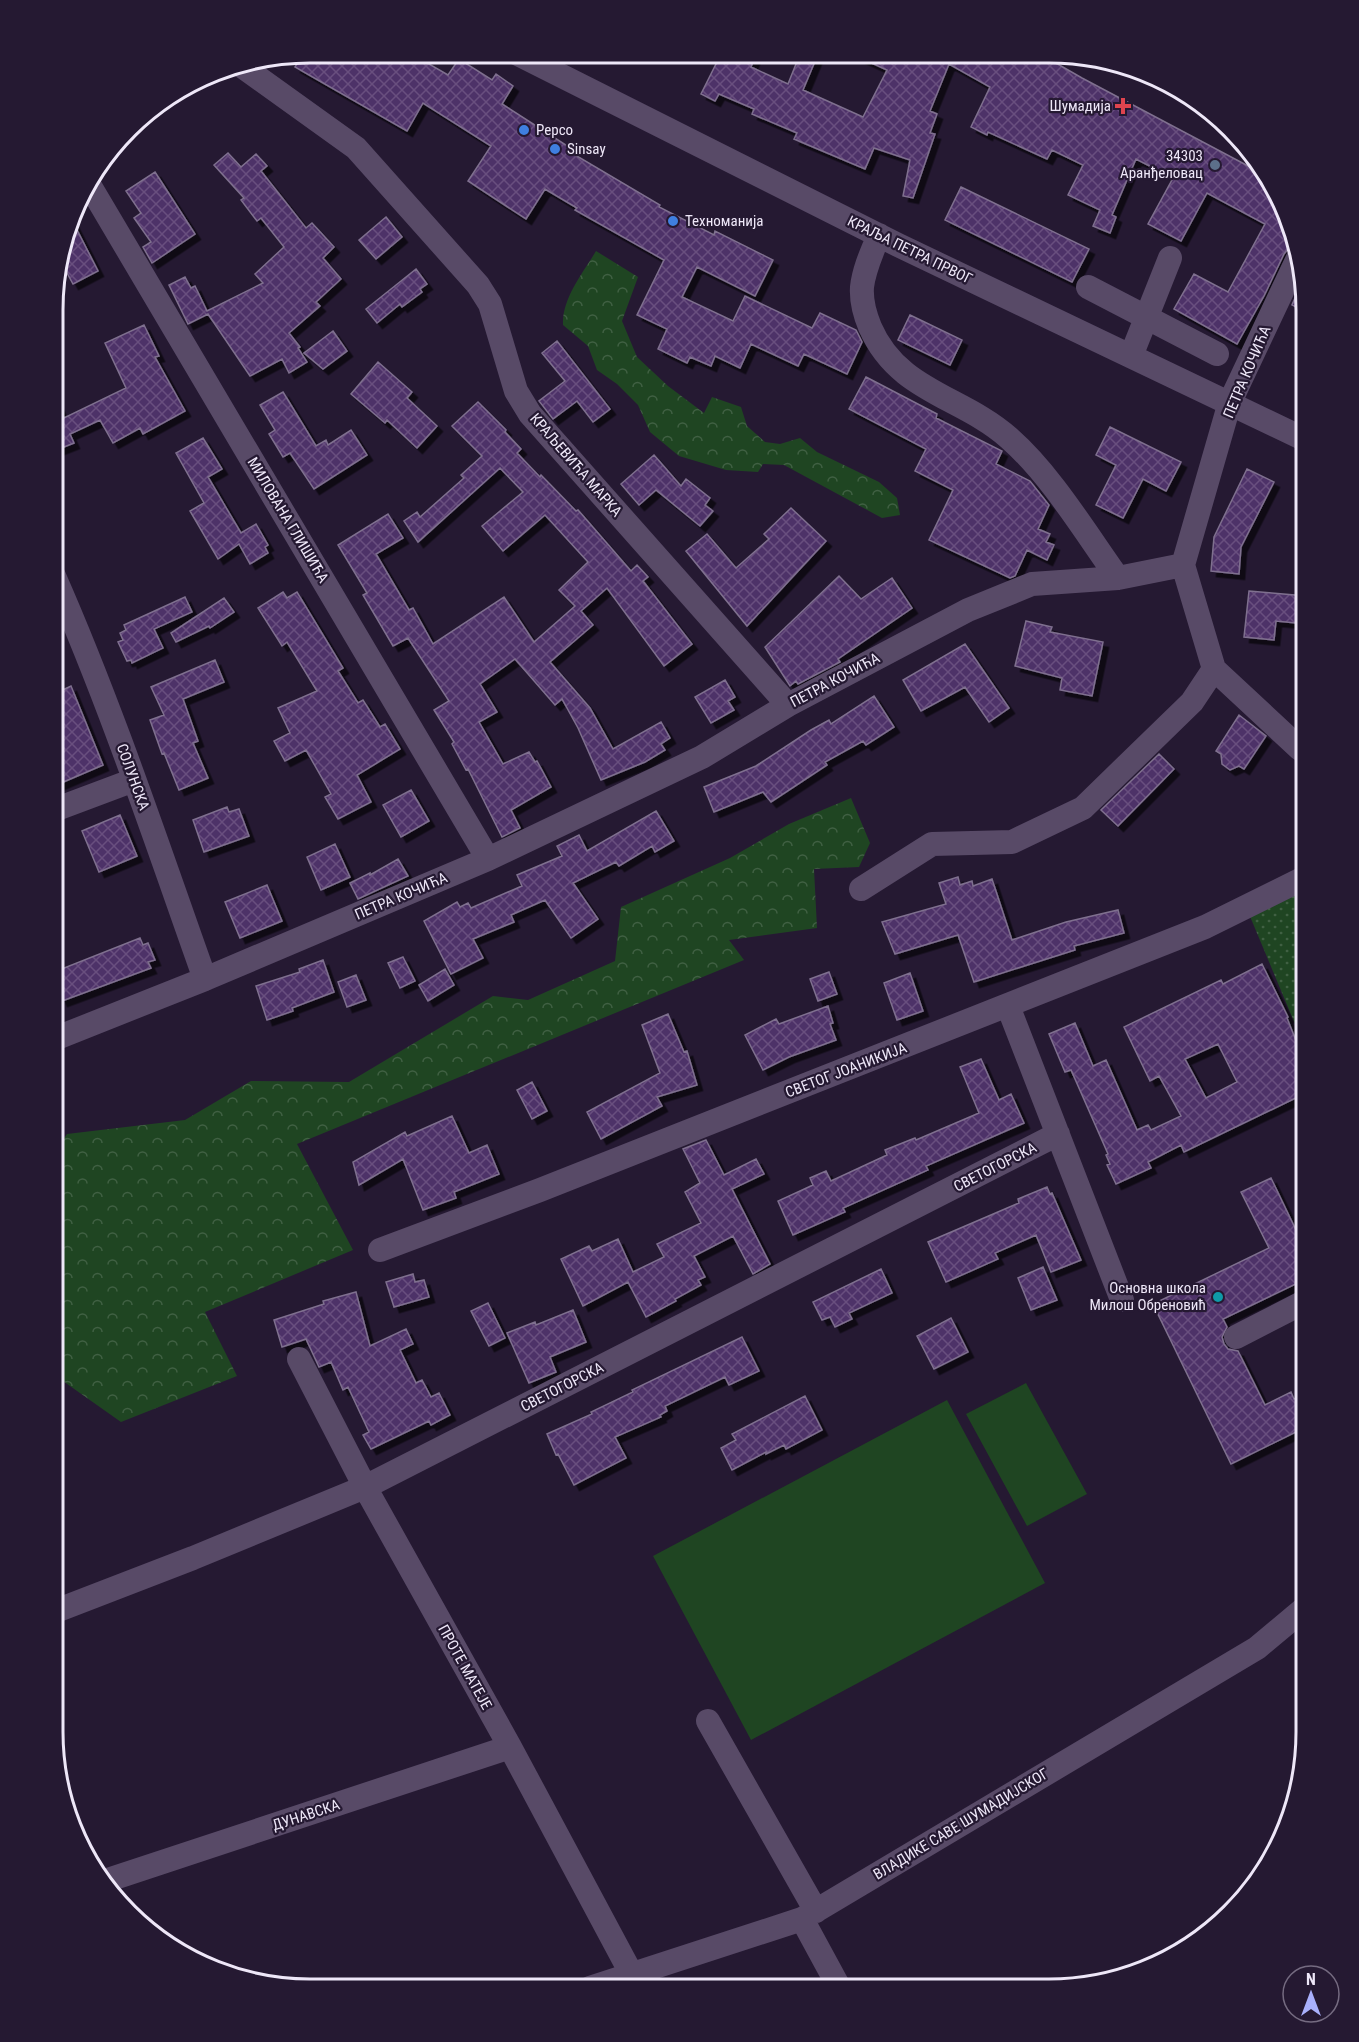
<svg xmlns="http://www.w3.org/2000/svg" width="1359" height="2042" viewBox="0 0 1359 2042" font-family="'Roboto Condensed',sans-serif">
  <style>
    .grass { fill: url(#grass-dots) }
    .forest { fill: url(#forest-crowns) }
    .pitch { fill: #1f4522 }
    .building { fill: url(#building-cross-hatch); stroke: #7f708f; stroke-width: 1.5; fill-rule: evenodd; filter: url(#shadow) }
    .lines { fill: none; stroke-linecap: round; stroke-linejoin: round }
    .minor { stroke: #584a67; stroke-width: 24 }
    .health-dot { fill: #e0444e; stroke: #251932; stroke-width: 2 }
    .shop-dot { fill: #3f7fe0; stroke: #251932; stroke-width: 2 }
    .service-dot { fill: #5c6f8a; stroke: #251932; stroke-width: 2 }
    .culture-dot { fill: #0f9aa8; stroke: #251932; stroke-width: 2 }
    .labels { text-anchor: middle; stroke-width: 4.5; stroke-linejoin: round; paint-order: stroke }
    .poi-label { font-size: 15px; fill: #eee7f8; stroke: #251932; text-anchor: end }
    .street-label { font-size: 15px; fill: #eee7f8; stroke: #251932 }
    .rim { fill: none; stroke: #eee7f8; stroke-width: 3 }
  </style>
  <defs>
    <pattern id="grass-dots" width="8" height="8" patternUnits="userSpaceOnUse" patternTransform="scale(1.5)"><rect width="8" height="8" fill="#1f4522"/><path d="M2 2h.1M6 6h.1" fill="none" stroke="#406043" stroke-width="1.8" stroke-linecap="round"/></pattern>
    <pattern id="forest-crowns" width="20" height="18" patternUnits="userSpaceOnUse" patternTransform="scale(1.5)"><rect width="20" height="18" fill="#1f4522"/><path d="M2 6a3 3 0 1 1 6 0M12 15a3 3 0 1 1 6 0" fill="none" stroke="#406043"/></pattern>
    <pattern id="building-cross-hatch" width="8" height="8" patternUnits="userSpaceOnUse" patternTransform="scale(1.5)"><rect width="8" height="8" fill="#4e3168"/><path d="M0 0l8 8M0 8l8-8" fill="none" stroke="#684f7e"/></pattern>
    <filter id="shadow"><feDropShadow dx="5.5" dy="5.5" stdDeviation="0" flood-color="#0009"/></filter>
  </defs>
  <rect width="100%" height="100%" fill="#251932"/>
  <!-- grass -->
  <path class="grass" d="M1306,889V1034L1300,1036L1249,914Z"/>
  <!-- forest -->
  <path class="forest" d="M596,251L638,277L622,321L637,357L668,386L704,413L712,397L741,407L747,426L765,442L780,444L800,438L817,452L879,482L897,498L900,515L882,518L784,465L763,464L758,472L726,470L679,456L650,432L638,405L617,384L597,370L588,346L563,325C562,298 583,273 596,251Z
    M851,798L870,843L859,867L814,869L817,928L729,940L744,960L297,1144L353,1250L205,1312L237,1376L121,1422L53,1374V1154L67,1134L185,1120L251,1081L349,1082L493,996L528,1000L615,961L621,907L730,858L789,824Z"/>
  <!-- pitch -->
  <path class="pitch" d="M1026,1383L1087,1494L1027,1526L966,1414Z
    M947,1400L1045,1583L751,1740L653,1556Z"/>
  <!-- building -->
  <path class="building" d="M310,52L410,53L448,75L459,59L492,80L496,74L513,86L502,104L572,149L570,152L660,205L659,207L714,235L715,231L773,260L755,296L697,267L682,297L733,321L745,296L812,328L820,313L856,330L862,342L847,374L804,354L798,366L751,344L740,368L715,356L711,366L690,357L687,363L658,349L667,329L637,315L664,260L575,210L577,208L545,189L526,219L468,181L491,146L423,103L407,131L295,67L303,54Z
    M721,54H756L751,67L788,84L800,54H818L803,90L863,117L887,70L852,54L1042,55L1082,78L1250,167L1251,166L1265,173L1287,211L1294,246L1288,249L1284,254L1264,296L1237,344L1174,309L1194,274L1228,292L1265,224L1207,193L1181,241L1148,224L1173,178L1136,159L1112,215L1116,217L1110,233L1093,226L1100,210L1068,195L1083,165L1052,150L1047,159L988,132L987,135L971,127L990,87L949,64L930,111L937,114L930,133L935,134L913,198L903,196L910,160L874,148L865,169L794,139L797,133L752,114L754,109L719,94L715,101L701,94Z
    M228,153L241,167L256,154L267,166L261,171L306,228L312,223L334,247L323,258L341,279L316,302L320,306L289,333L300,347L298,348L307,362L289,373L282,359L250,376L208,314L188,324L169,285L185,277L191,288L195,286L207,311L263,283L255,274L284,247L261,218L257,221L241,200L244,198L214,165Z
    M155,172L195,234L152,263L143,247L151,242L134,218L141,213L126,191Z
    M961,187L1089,249L1072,282L945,220Z
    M386,217L402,237L376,259L359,240Z
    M73,222L98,271L73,284L60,260Z
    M416,269L427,284L420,289L422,292L402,307L400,304L377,323L366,309Z
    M1301,284L1306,310V312L1292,305Z
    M910,315L962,340L950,365L898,340Z
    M144,325L159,356L155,357L185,411L143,434L140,428L113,443L100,420L70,434L74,443L54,451L55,398L64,418L126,388L105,343Z
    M333,331L347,351L323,369L304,353Z
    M557,341L610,409L593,422L577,401L553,419L539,401L565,381L542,353Z
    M378,362L412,392L407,398L437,426L417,448L387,420L385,423L351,394Z
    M866,377L937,414L936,418L1002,451L996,464L1030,481L1049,505L1038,529L1050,534L1046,542L1054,545L1047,560L1027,550L1015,576L1010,578L929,540L953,490L915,471L926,449L849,409Z
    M283,392L316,446L326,440L328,445L351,430L367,455L314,489L290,453L283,457L269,434L275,430L260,405Z
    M478,402L506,430L505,432L521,449L517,453L540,477L541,475L576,511L578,510L631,571L637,565L648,577L643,581L692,644L664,666L607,588L581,611L593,625L550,662L590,708L613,749L661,722L670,738L661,744L665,750L645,762L601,780L578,728L562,699L555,705L515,659L480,684L497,712L479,722L503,764L529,752L535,762L537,761L551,787L511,810L520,828L502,837L468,769L466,770L452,744L454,742L434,710L449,701L408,638L393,646L363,595L367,593L338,545L388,514L403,538L376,554L409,610L413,608L433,644L504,597L534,642L575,606L559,590L588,562L545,515L503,551L482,526L523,492L500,468L418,542L404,521L417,512L420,517L464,478L461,475L482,456L452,426Z
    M1110,427L1181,462L1166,491L1143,479L1123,518L1096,505L1116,465L1096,455Z
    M203,438L222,469L208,477L241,533L256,524L268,545L265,547L268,553L250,564L239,544L218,559L190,511L204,503L176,453Z
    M654,455L681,486L686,479L710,498L705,505L713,511L700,526L656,490L639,505L621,484Z
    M1247,469L1274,482L1241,547L1239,574L1211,571L1214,537Z
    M791,508L826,541L747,626L686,551L707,534L736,568L769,539L764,534Z
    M839,576L861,599L892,578L912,608L838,659L840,662L798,684L796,681L790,686L765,647Z
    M1249,591L1306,596V624L1276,621L1274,640L1244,637Z
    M283,592L287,598L297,592L343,668L338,671L358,703L363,700L380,727L385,724L400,749L357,775L371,802L338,819L325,797L331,794L306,750L285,761L274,741L290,733L278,708L317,691L287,642L282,646L258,608Z
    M185,597L192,612L154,629L163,648L132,663L131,660L127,661L118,642L123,640L120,633L126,630L124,625Z
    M224,598L234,612L210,628L209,626L176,642L171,633Z
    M1026,621L1052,627L1050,632L1103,642L1092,696L1060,690L1062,678L1015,666Z
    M965,644L1009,708L989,722L965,687L921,711L903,680Z
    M215,660L224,682L183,699L198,741L193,743L208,778L179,790L164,753L162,754L150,720L164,715L151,687Z
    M725,680L735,697L728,701L734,710L711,723L695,697Z
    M71,686L103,765L54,786V694Z
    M874,696L894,727L866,745L863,741L825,762L827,765L771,802L763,792L714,812L704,787L756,766L811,730L829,720L831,724Z
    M1239,715L1266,736L1244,769L1239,766L1230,770L1222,764L1221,754L1216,751Z
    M1159,754L1174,769L1118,826L1101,810Z
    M411,790L429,821L401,837L383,805Z
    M227,807L229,812L239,809L249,836L204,852L193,820Z
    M656,811L674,841L655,852L652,846L619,866L616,862L573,883L598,919L571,938L545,900L511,915L514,922L473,939L483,958L451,974L424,921L457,902L460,907L468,903L471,908L522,886L517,875L562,856L557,846L579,835L587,851Z
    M120,815L137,856L99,872L82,831Z
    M335,844L350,877L321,890L307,857Z
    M398,859L408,876L358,899L350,883L370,873V875Z
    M958,877L960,885L972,881L973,886L992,879L1012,940L1066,922L1118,910L1124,933L1074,946L1075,950L974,982L958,935L895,954L882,922L946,904L939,883Z
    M267,885L282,921L240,938L225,902Z
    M140,938L143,945L148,943L155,960L148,962L151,968L62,1001L54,982V972Z
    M403,957L415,981L400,988L388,963Z
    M323,960L334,992L292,1008L293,1011L267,1020L256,986L300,972L299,969Z
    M1262,964L1288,1017L1287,1018L1306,1066V1093L1184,1152L1181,1145L1148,1162L1151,1168L1116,1184L1107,1165L1110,1164L1106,1155L1108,1154L1071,1070L1065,1072L1049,1034L1075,1023L1093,1066L1106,1060L1137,1130L1148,1125L1151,1130L1181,1116L1159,1076L1150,1081L1124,1027L1221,980L1223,984ZM1218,1044L1237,1082L1206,1098L1185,1059Z
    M445,969L454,985L428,1001L419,985Z
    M829,972L837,994L818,1001L810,979Z
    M910,973L923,1011L897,1020L884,983Z
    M356,975L366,1000L347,1007L338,982Z
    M828,1006L833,1023L830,1024L836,1040L789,1057L763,1070L745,1035L776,1019L779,1024Z
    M668,1014L684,1052L687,1051L697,1085L657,1097L662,1106L601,1139L587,1112L660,1073L642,1025Z
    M981,1059L999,1100L1011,1094L1024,1123L926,1166L928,1170L843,1208L845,1212L793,1235L778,1201L813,1185L810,1178L826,1171L831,1181L887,1155L885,1150L915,1138L916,1140L979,1113L960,1067Z
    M532,1082L547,1111L532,1119L517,1090Z
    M452,1116L469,1153L487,1145L499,1174L454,1192L456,1198L423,1210L403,1159L359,1185L353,1162L405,1132L407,1136Z
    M706,1140L724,1175L756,1159L764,1174L732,1189L770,1264L753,1274L733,1236L694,1256L705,1277L698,1280L701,1285L675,1299L676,1301L646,1317L628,1282L583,1306L561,1259L589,1246L592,1251L618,1239L633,1272L664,1257L657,1244L701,1223L685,1192L700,1183L683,1149Z
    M1271,1178L1306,1251V1279L1223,1319L1227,1327L1222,1337L1224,1344L1228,1349L1238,1351L1265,1405L1291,1392L1294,1399L1306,1394V1427L1231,1464L1153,1304L1269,1248L1241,1192Z
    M1047,1187L1050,1194L1052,1193L1081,1260L1051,1272L1036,1235L995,1253L998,1259L946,1282L928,1242L1019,1203L1018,1199Z
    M1043,1267L1057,1300L1031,1310L1018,1278Z
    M881,1269L892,1293L849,1313L852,1319L835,1327L830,1317L822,1320L813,1302Z
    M413,1274L415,1282L424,1280L429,1297L394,1307L386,1282Z
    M356,1292L370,1346L406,1329L413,1344L400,1350L416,1383L422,1380L431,1397L439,1393L450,1415L431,1425L429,1421L371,1449L363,1435L369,1432L348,1387L343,1390L331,1362L319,1367L306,1339L282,1347L274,1320L324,1304L323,1301Z
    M488,1303L505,1338L489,1346L471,1311Z
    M573,1310L586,1342L550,1357L556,1372L529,1383L507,1333L535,1322L536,1325Z
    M951,1318L968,1352L934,1369L917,1336Z
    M742,1337L759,1371L729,1385L725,1377L665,1406L667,1411L660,1415L661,1417L615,1437L626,1458L574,1485L558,1454L556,1455L547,1434L592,1414L591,1412L633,1392L632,1390Z
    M805,1396L822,1430L786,1449L784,1445L766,1454V1452L732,1470L721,1448L736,1440L732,1434Z"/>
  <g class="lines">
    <!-- minor -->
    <path class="minor" d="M516,53L898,245L1306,440
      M239,64L356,148L478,285L490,304L516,391L530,414L788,705
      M87,181L488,859
      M879,235C872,252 864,269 862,287C861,301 865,315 870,327C898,392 962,396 1009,438C1051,475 1085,532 1118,578
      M1088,287L1217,354
      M1131,356L1170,258
      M1183,565L1214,669L1300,749L1306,750
      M54,576C112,708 157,844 205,979
      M54,810L134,780
      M861,889L932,844L1012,842L1083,808L1192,702L1214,669
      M1008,1006L1122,1300
      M54,1039L205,979L488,859L702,757L788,705L968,610L1032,584L1118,578L1183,565L1230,402L1297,260
      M380,1250L540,1190L1205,927L1306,877
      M1236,1337L1306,1301
      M299,1359L365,1487L510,1747L632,1975
      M53,1612L193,1558L365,1487L1058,1134
      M708,1721L816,1911
      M102,1882L510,1747
      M802,1919L840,1989
      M590,1988L802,1919L1257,1648L1306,1607"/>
  </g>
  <!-- markers -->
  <path class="health-dot" d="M1120 97h6v6h6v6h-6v6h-6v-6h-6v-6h6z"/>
  <g class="shop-dot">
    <circle cx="524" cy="130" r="6"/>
    <circle cx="555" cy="149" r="6"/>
    <circle cx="673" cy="221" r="6"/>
  </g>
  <circle class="service-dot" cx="1215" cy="165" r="6"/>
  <circle class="culture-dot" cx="1218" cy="1297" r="6"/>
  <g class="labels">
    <!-- poi labels -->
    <g class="poi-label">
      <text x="1111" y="111">Шумадија</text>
      <text x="536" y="135" text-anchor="start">Pepco</text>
      <text x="567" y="154" text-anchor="start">Sinsay</text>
      <text x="1203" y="161">34303<tspan x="1203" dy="17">Аранђеловац</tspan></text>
      <text x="685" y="226" text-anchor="start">Техноманија</text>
      <text x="1206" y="1293">Основна школа<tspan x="1206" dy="17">Милош Обреновић</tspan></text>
    </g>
    <!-- street labels -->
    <g class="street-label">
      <text transform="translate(910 250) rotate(26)" y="5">КРАЉА ПЕТРА ПРВОГ</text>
      <text transform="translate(1247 372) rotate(-67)" y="5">ПЕТРА КОЧИЋА</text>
      <text transform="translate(576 465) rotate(49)" y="5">КРАЉЕВИЋА МАРКА</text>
      <text transform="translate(288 520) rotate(59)" y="5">МИЛОВАНА ГЛИШИЋА</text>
      <text transform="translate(835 680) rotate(-28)" y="5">ПЕТРА КОЧИЋА</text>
      <text transform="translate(133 777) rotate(70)" y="5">СОЛУНСКА</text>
      <text transform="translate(401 896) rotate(-23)" y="5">ПЕТРА КОЧИЋА</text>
      <text transform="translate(846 1070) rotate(-21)" y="5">СВЕТОГ ЈОАНИКИЈА</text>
      <text transform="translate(995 1167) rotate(-27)" y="5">СВЕТОГОРСКА</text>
      <text transform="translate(562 1387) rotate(-27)" y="5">СВЕТОГОРСКА</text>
      <text transform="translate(465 1667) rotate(61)" y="5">ПРОТЕ МАТЕЈЕ</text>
      <text transform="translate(306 1815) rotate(-18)" y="5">ДУНАВСКА</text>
      <text transform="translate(961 1824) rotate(-31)" y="5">ВЛАДИКЕ САВЕ ШУМАДИЈСКОГ</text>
    </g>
  </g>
  <!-- crop -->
  <path d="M0 0H1359V2042H0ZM310 63H1049A247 247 0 0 1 1296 310V1732A247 247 0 0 1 1049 1979H310A247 247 0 0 1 63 1732V310A247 247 0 0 1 310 63Z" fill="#251932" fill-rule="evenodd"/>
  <path class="rim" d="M310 63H1049A247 247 0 0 1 1296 310V1732A247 247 0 0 1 1049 1979H310A247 247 0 0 1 63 1732V310A247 247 0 0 1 310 63Z"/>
  <!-- north arrow -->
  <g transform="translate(1311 1994)"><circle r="28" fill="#251932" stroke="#756b81" stroke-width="1.5"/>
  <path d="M0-4.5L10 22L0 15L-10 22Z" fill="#a9b0fc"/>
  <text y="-9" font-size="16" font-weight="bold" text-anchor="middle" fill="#eee7f8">N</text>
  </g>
</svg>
